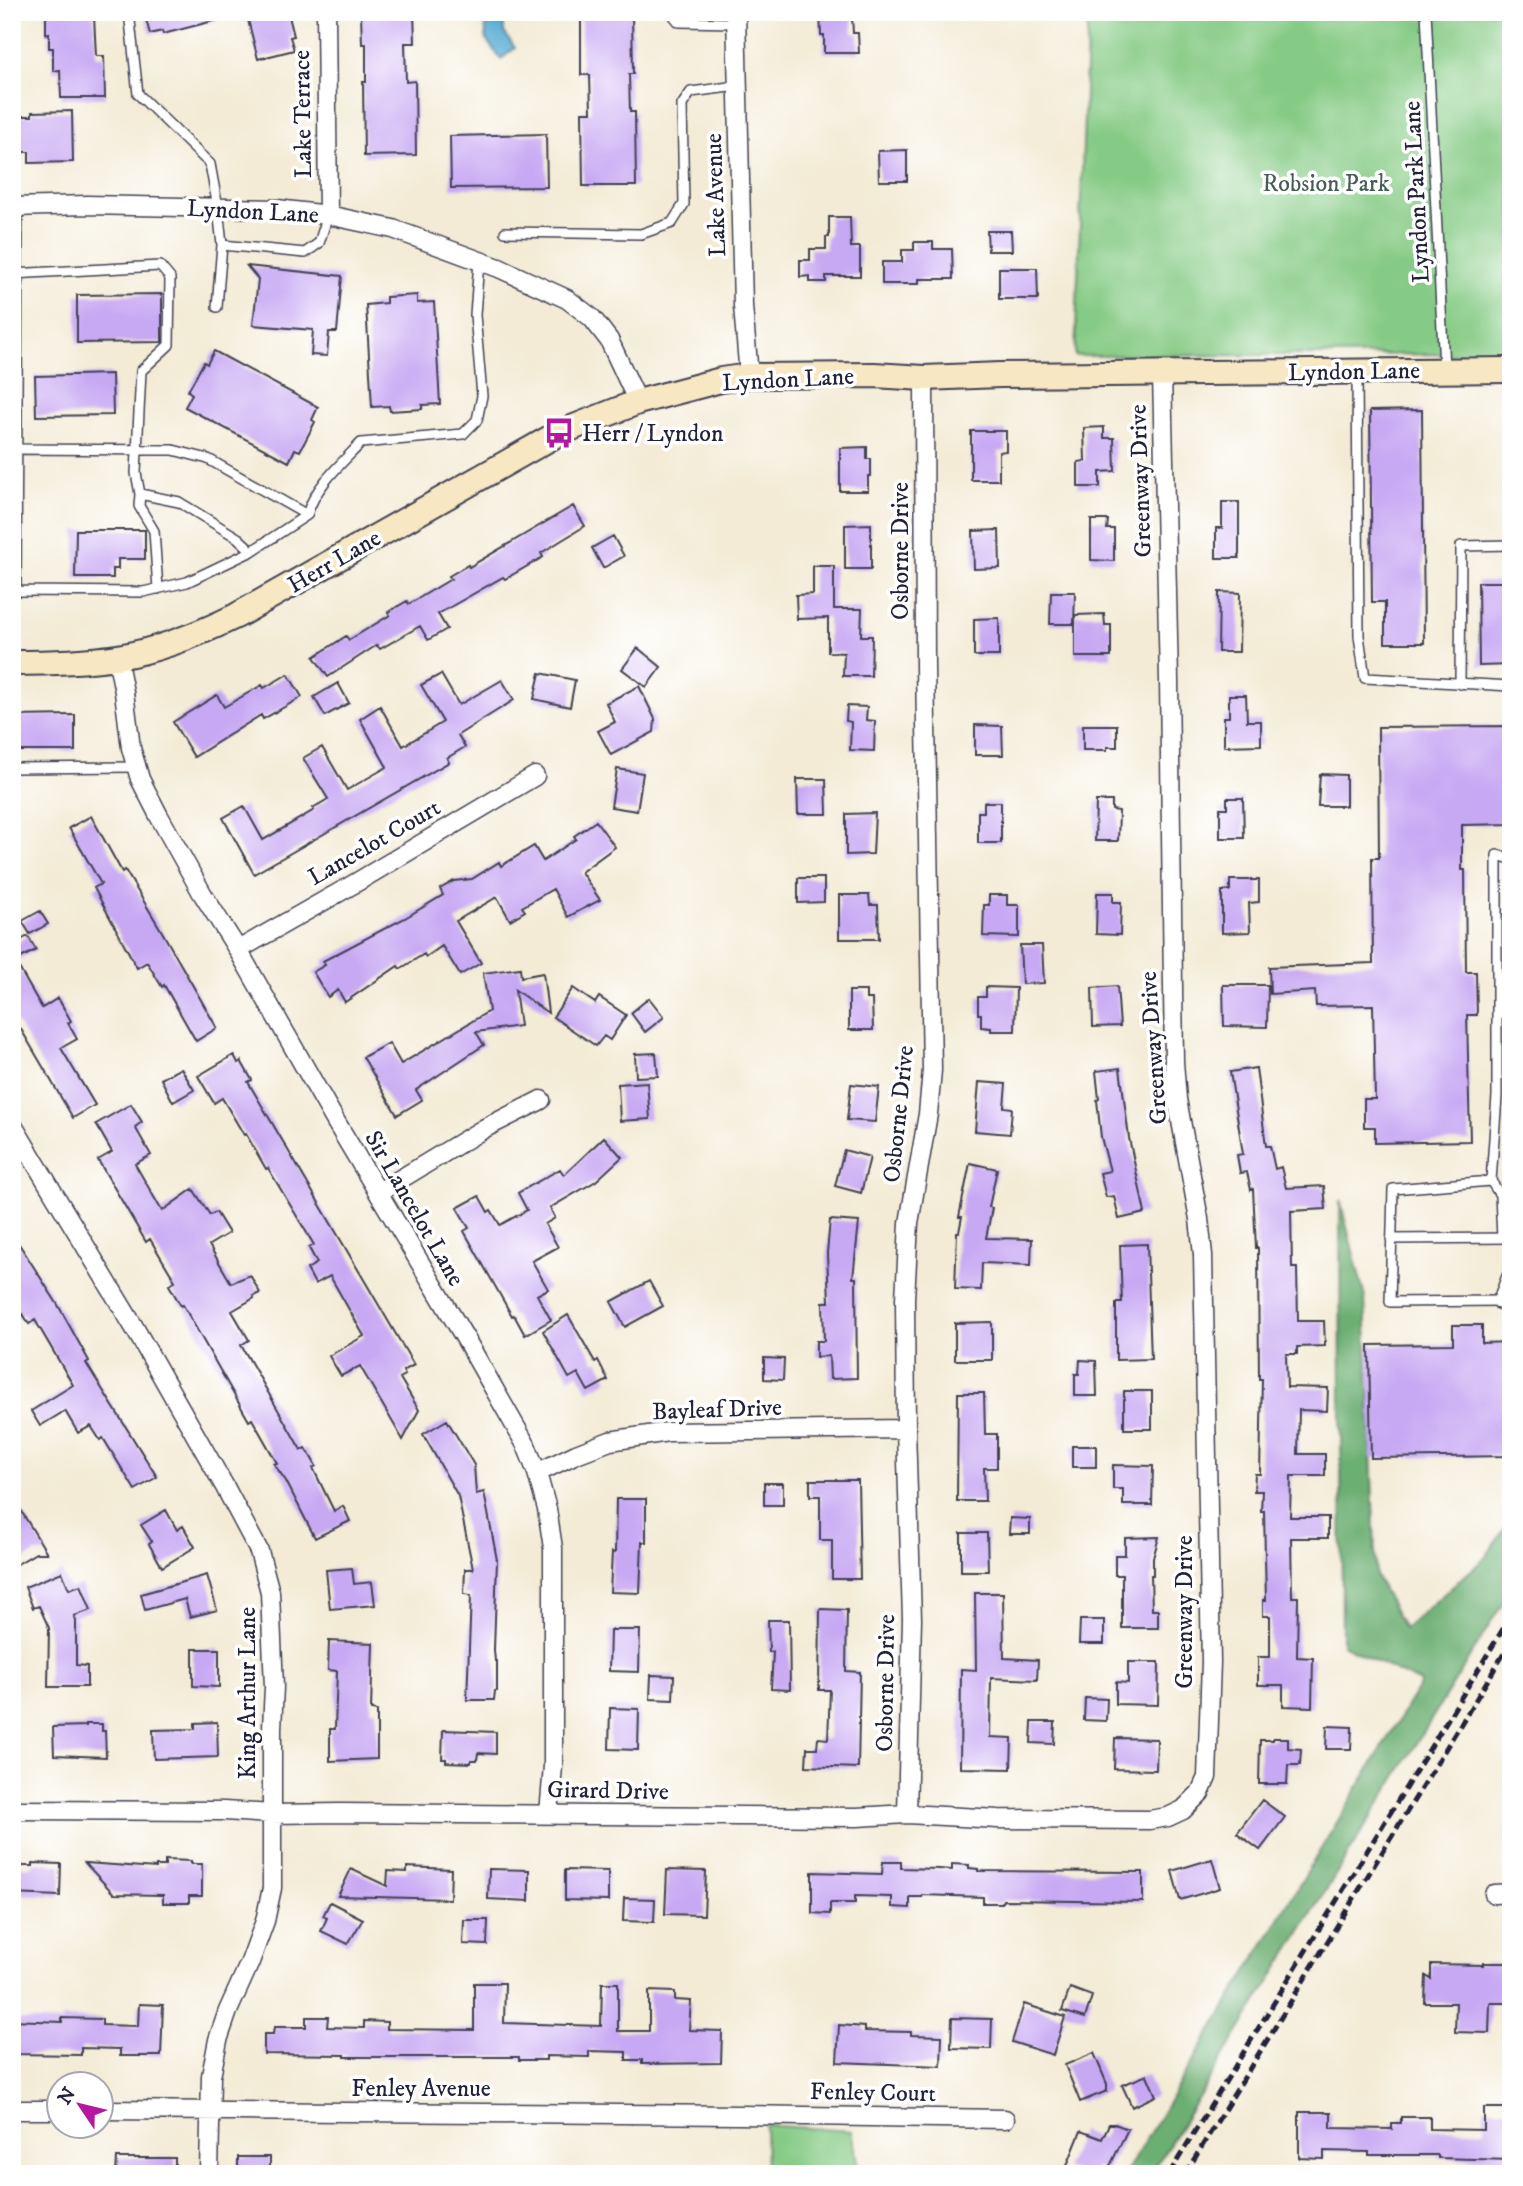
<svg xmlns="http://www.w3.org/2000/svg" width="1523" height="2186" viewBox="0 0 1523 2186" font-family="'IM FELL DW Pica',serif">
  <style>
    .green { fill: #86cb85; stroke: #547660; stroke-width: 2 }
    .forest { fill: #6caf72; stroke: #476856; stroke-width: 2 }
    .water { fill: #58acd4; stroke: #3d6788; stroke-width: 2 }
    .building { fill: #c7a8f3 }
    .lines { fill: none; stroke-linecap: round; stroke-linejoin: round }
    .lane-casing { stroke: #414052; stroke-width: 12 }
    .street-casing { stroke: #414052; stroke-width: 21 }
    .secondary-casing { stroke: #414052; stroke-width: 28 }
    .lane { stroke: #fff; stroke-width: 9 }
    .street { stroke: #fff; stroke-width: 18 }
    .secondary { stroke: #f7e8c3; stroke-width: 24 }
    .rail { stroke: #22223b; stroke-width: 5; stroke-dasharray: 10 5; stroke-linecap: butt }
    .labels { text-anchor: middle; stroke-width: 7; stroke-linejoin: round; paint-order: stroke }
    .street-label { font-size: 24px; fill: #22223b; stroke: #fff }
    .park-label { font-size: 24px; fill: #455d55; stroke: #fff }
    .poi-label { font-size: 24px; fill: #22223b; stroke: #fff; text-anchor: start }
  </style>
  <rect width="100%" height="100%" fill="#fff"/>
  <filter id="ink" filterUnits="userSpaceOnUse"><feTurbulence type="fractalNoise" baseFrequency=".0143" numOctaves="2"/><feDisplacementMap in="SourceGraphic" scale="14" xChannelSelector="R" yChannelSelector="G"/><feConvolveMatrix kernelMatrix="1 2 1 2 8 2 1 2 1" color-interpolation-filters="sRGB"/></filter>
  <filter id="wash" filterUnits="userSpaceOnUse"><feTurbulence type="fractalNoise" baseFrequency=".00686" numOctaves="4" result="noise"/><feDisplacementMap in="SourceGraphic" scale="28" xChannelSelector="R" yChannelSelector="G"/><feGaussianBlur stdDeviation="1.57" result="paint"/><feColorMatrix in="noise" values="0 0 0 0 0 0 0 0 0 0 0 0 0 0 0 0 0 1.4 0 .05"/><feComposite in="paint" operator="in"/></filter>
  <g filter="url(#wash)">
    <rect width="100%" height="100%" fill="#f3ebd5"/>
    <!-- green -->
    <path class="green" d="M1088,12H1511V354L1075,356Z
      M765,2125L851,2131L859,2174H766Z"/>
    <!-- forest -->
    <path class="forest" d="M1340,1200L1365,1298L1376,1576L1404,1629L1485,1558L1511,1519V1590L1151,2174H1125L1421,1683L1342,1645Z"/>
    <!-- water -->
    <path class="water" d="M485,12H504V32L515,48L501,59L486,40Z"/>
    <g id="blocks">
      <!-- building -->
      <path class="building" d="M46,12H78L93,13L94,16L96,56H104L105,98H61L60,70L53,71V48H49V33L46,34Z
        M144,12H225V18L163,34L162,31L150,34Z
        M246,12H288L294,36L290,37L294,50L258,59Z
        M361,12H414L415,43H405L406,82L415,81L416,155L364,156L363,82H366V44H362Z
        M581,12H632L633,74H629L630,112H635L636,186H583L582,112H591L590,75H581Z
        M820,12H845V16H852L853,33H858L859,53H824V35H821Z
        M72,111L73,162L29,163V152H19V145H12V116H32V112Z
        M546,134L547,187L451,188L450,136Z
        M907,150V181H879L878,151Z
        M829,217H850L851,247H860V276H826V282H810V276L800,277V260H810V249H826V237H829Z
        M987,231H1011L1012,251H988Z
        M914,242H933V249H952L953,279H919V284H882V262H902V250H914Z
        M247,266L342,276L337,332H329L327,356L311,355L313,330L253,325L258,279Z
        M999,268H1037L1038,299H999Z
        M162,294V342L77,343V295Z
        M417,295V303L434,302L440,404L422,405V409L390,411L389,406L372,407L366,305L386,303V297Z
        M214,351L318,407L312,420L315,422L300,451L295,449L289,462L185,407L192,394L188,391L204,362L207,364Z
        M112,374L113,415L36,416L35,376Z
        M1422,410L1424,643H1385V602H1372L1370,411Z
        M1104,427V438H1114L1115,471L1100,472V487H1078V462L1085,461L1084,428Z
        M971,431H1006V451L999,452V480H971Z
        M867,447V459H871V476H868V491H840V448Z
        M1222,502H1239V558H1216V528H1222Z
        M573,506L585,526L541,553L543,557L505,579L503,577L438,614L447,629L428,640L420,626L380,649L377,645L328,677L314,657L346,636L349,640L390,615L388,612L407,601L409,604L451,579L449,576L468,565L469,567Z
        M1091,520H1108L1107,529H1114V561L1091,560Z
        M871,524V569H845V525Z
        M76,530H145V559H118V569H113V578H75Z
        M999,530L1000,568L974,569L973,531Z
        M613,536L624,556L603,568L592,548Z
        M813,566H834V609H862L861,636H872L871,676H843L844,653L828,652V618L797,619L796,595L813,594Z
        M1478,582H1511V665L1479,666Z
        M1051,592H1075L1074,624H1050Z
        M1219,592L1240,593L1239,652H1218Z
        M1104,614L1105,625H1111V657H1075V615Z
        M999,618V656H974V619Z
        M638,648L661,667L646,687L622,669Z
        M540,673L575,680L570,707L534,699Z
        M288,674L302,697L263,719L261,715L194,757L173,722L217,695L224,707L262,685L264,688Z
        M441,674L459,705L502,680L514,700L458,735L465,747L447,758L449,762L254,874L223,818L244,806L263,840L314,810L313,808L328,799L303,758L322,747L347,790L387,767L360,719L380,706L403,746L443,722L421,685Z
        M338,683L349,703L325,716L314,697Z
        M639,686L655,719L654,732L611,755L598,731L615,722L606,703Z
        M1229,695H1246L1247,721H1261V745L1224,746V717H1229Z
        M847,706L867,707L866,720L875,721L874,751L850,750L851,722L846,721Z
        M75,715V751H12V716Z
        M975,725L1002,726L1003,755H975Z
        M1083,725H1117V747H1107V750H1083Z
        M1511,726V824L1462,825V870H1465L1466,972H1476L1477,1015H1467L1470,1141L1375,1143V1127H1364V1099H1375L1373,1005L1316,1006L1315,991L1270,994L1269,967L1373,963L1372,858H1379L1378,727Z
        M617,769L643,773L637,811L611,807Z
        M1320,774L1346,775V806H1318Z
        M797,779H826L827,814H798Z
        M1227,798H1243L1244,838H1220V808H1227Z
        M1096,801H1112V810L1119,811L1118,841H1095Z
        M984,802H1001V843H978V812H984Z
        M875,813L873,854L846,855V814Z
        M91,816L122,872L125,870L161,930L217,1028L196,1041L164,985L162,987L147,962L137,968L94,888L101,884L69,828Z
        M596,821L615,847L581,872L600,900L568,917L553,889L522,907L525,911L510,920L497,897L456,921L481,963L460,975L442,946L426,957L424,954L400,969L398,966L345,1002L338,990L328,997L313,972L325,965L323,961L405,918L443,895L440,889L454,881L472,879L499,862L501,866L534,846L543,861L576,839L574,836Z
        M798,878H824V902L798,903Z
        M1230,880H1259V902L1249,903L1250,932L1222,933V891H1230Z
        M1097,893H1113V902H1121L1120,935L1096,934Z
        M839,895H869L870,905H878L879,939H839Z
        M989,895H1007V905H1019V937L983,936L984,905H989Z
        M40,911L48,924L30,934L22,921Z
        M28,936L36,950L15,961L42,1008L58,998L71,1021L68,1023L77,1039L61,1048L95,1105L73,1118L12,1014V945Z
        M1020,945H1042L1044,983L1022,984Z
        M520,968L521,977L543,973L548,1013L515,990L520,1026L476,1032L484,1045L416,1090L422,1100L397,1115L363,1057L389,1043L401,1064L489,1011L483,973Z
        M1223,985H1268L1267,1027L1224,1026Z
        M1117,986L1120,1026L1093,1027L1092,988Z
        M986,987L1016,988L1015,1031H991V1028L981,1027V1014H978V997H986Z
        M573,988L595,1003L599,997L626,1015L610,1040L604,1036L596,1046L553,1017Z
        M849,991H866V999H872L873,1030H849Z
        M649,998L664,1017L645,1032L631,1013Z
        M656,1053L658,1076L636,1077L635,1054Z
        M234,1055L238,1063L241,1061L252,1080L248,1082L258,1099L414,1365L403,1371L405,1375L400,1378L419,1410L403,1440L360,1366L341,1376L329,1356L364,1336L330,1276L315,1284L307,1269L317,1263L309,1248L314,1245L268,1168L266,1169L246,1134L244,1135L222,1098L214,1103L198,1076Z
        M181,1068L194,1090L173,1102L161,1079Z
        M1120,1068L1129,1138L1145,1213L1119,1219L1114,1196L1106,1197L1100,1173L1110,1171L1101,1137L1097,1100L1099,1099L1096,1071Z
        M1256,1068L1266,1146H1270L1275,1169L1281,1167L1286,1188L1324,1186L1326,1209L1291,1211L1292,1268H1297L1298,1321H1324L1325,1346L1297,1347V1354H1286L1287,1387L1328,1388L1327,1411L1299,1410L1298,1454H1325V1476H1291L1290,1517H1328V1538H1291L1292,1597H1298L1297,1657L1313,1658L1312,1707L1283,1706V1685H1258V1657H1270V1616H1263V1600H1266L1264,1511H1261L1262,1491H1254L1255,1474H1260L1262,1379H1259L1258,1248H1256L1253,1189L1251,1190L1247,1172L1240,1173L1237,1155L1243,1154L1230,1072Z
        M647,1082L650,1119L620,1121L618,1084Z
        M979,1082L1006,1084L1004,1107L1012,1108L1010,1134L975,1131Z
        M851,1084L879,1087L875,1122L847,1120Z
        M131,1104L142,1122L135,1127L151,1155L135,1164L162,1211L193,1189L210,1215L216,1212L229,1233L209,1245L231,1283L250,1275L260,1293L253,1296L254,1298L232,1311L249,1340L241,1345L301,1450L306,1448L316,1466L313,1468L334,1511L343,1506L350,1521L315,1538L286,1481L274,1464L277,1463L252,1419L249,1421L183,1305L181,1306L169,1285L175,1281L150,1239L146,1242L98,1160L112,1152L96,1124Z
        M604,1137L622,1157L596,1181L550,1208L555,1218L545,1224L558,1247L532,1261L548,1289L537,1295L551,1320L525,1335L514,1315L512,1316L464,1231L469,1228L457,1208L479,1196L488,1212L491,1210L500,1225L527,1210L518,1193L560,1169L564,1175Z
        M844,1150L870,1157L861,1193L835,1186Z
        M970,1163L997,1169L989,1207L992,1208L986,1238L1032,1239L1031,1265L982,1263L981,1290L955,1289L957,1232H959L962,1217H959Z
        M830,1220L859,1222L853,1278H856L857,1378L830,1379L829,1356L816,1357V1341H824L823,1302H829L827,1253Z
        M12,1233L58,1305L89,1361L86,1363L157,1477L135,1490L103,1438L100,1440L91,1426L78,1433L65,1411L40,1426L31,1411L73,1385L35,1320L29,1324L23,1314L12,1321Z
        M1147,1244L1151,1359L1116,1360V1303H1122L1120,1245Z
        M649,1281L663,1306L625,1327L611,1302Z
        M568,1315L595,1362L598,1360L608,1380L588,1391L578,1373L569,1378L543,1331Z
        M992,1322V1360H955V1323Z
        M1453,1325H1482V1343L1511,1342V1456L1371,1458L1369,1345L1453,1344Z
        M764,1358L784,1359L783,1380L764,1379Z
        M1080,1360L1096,1361L1097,1396H1075V1374H1079Z
        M1124,1391H1152V1429H1124Z
        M958,1393H984L985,1434H997V1468H984L985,1501H957Z
        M447,1420L474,1465L476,1494L484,1492L497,1560L494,1650L495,1661H497V1691H495L494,1700H467L471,1595L464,1594L465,1569H473L458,1496L423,1434Z
        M1072,1446H1096V1467H1072Z
        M1113,1465L1153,1466L1152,1505H1123V1489H1113Z
        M810,1480H858L860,1579H832V1540H820V1496H810Z
        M764,1483H783V1505H764Z
        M12,1496L47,1553H36L12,1567Z
        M616,1499H646V1542H642L640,1593L610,1592L612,1552L615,1553Z
        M166,1510L177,1530L183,1526L195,1547L162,1567L149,1544L152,1542L141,1525Z
        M1010,1518L1030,1519V1534H1009Z
        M961,1533H987L988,1571H961Z
        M1159,1537L1153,1558V1575H1151L1152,1610H1158V1628H1122V1575H1115V1555H1125V1538Z
        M352,1568L354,1584L372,1582L375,1605L330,1609L326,1570Z
        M62,1572L69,1589L81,1585L91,1610L74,1616L76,1621V1665L87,1666V1687H48L49,1628L39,1606L33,1608L25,1587Z
        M207,1575L217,1610L190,1617L185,1599L145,1610L141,1594Z
        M975,1593H1003L1004,1658L1038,1660L1037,1680L991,1678L990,1737L1012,1738L1011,1769L960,1768L961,1669L976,1670Z
        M820,1609L847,1610L846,1671L860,1672L858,1768L806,1766L807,1748H817L818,1738L828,1739L830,1690H819Z
        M768,1620H789L790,1690L771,1689L773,1652H769Z
        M1080,1620H1104V1644H1079Z
        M610,1630H640L639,1672L609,1671Z
        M329,1641L373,1643L371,1710L377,1711V1759L330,1761V1729H335L337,1671L328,1670Z
        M193,1649H219V1687L193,1686Z
        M1128,1662H1159L1158,1705L1116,1704V1682L1128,1683Z
        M651,1675L674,1676L673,1700L650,1699Z
        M1085,1698L1107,1699L1106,1721L1084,1720Z
        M610,1708L639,1709L638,1750L609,1749Z
        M217,1722L218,1757L154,1759L153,1730L195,1729V1723Z
        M1032,1722H1055L1054,1744L1031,1743Z
        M86,1724H102V1731H105L106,1757L54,1755L53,1727L86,1726Z
        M1327,1726L1352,1727L1351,1749H1326Z
        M443,1730L496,1732V1754L478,1753L477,1760H471V1763L446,1762V1759H442Z
        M1115,1738L1157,1739L1156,1770L1114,1769Z
        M1273,1738H1288V1748L1301,1749L1300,1765H1288L1287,1784H1259L1260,1740H1273Z
        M1262,1800L1285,1817L1260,1850L1237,1833Z
        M1212,1859L1220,1888L1180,1900L1172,1871Z
        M165,1860L191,1861V1864H202V1896H189V1903H163V1895L114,1894L85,1863L156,1868V1866H165Z
        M883,1862H901V1868L939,1869L952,1870V1864L969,1865V1868L978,1869V1871L1143,1872V1902L1003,1900L1002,1903H983V1897L922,1895V1897H910V1908L892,1907V1897L855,1896V1903H830V1914L812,1913V1872L882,1874Z
        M33,1863L61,1864L60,1896L12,1894V1866H33Z
        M407,1867L451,1869L450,1899L338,1896L351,1869L387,1886L388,1871L407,1872Z
        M489,1869L529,1870V1901L488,1899Z
        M565,1870L608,1871V1901L565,1900Z
        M667,1870L706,1871L704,1915L665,1914Z
        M624,1898L655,1899L654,1922L623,1921Z
        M330,1902L363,1919L348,1944L321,1931L327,1918L323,1916Z
        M464,1920H488L487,1945L463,1944Z
        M1483,1963H1511V2003H1490L1489,2033L1455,2032L1456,2003H1425L1426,1976L1431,1979V1964L1483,1965Z
        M474,1983H505L504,2023L601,2026L602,1983H618V2031H649V1991L675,1992V2000L691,2001L689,2030L722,2031L721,2063L642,2064V2060H626V2052L589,2051V2057L546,2056V2060H519V2057H345V2055L264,2054V2034H273L274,2027H306V2017H328L327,2027L364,2028V2021L387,2022V2029L474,2030Z
        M1070,1988L1092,1996L1085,2018L1062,2011Z
        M139,2004L163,2005L161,2056H120V2049L81,2048V2055L12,2054V2020L62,2022V2018L102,2019V2025L138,2026Z
        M1024,2004L1065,2017L1053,2055L1012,2042Z
        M952,2018L992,2019L991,2049L951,2048Z
        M839,2025L865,2027V2031L911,2032V2035L942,2036L941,2066L837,2062Z
        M1094,2053L1107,2084V2091L1080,2102L1065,2065Z
        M1147,2075L1156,2096L1132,2107L1122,2085Z
        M1484,2108H1511V2160L1438,2158V2155H1369V2152L1324,2151V2159L1299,2158V2112H1331V2128L1392,2129V2123H1401V2117H1430V2129L1484,2130Z
        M1109,2124H1115L1128,2129L1107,2172L1097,2167L1094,2174H1080L1066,2168L1081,2131L1102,2139Z
        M238,2157H270V2174H238Z
        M117,2158H175V2174H116Z"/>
    </g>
  </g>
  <g filter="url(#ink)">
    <use href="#blocks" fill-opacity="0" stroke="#414052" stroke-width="2"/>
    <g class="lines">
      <!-- lane casing -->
      <g class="lane-casing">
        <path id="lane" d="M129,12L138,94L210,164L218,208L222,245L217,307
          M674,12V16L679,22L736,23
          M1426,12L1444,368
          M505,232L641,234L672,223L684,204L682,105L691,92L737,86
          M222,245L305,253L319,243L328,215
          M12,274L160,266L170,278L169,345L141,371L136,473L140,494L179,502L238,538L252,551
          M1357,375L1359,636L1365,678L1511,686
          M12,449L173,450L208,459L307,515
          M140,494L139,506L154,531L158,589
          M12,591H16L18,207
          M16,591L143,592L187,582L252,551L307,515C315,486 341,464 361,443L463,434L477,420L482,396L475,315L479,261
          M1460,684L1461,546L1511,545
          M12,768L136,767
          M1497,1010L1511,1012
          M1491,1181L1500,1195L1502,1238
          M1391,1239L1511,1238
          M1502,1301L1390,1302L1393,1189L1491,1181L1497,1096V855L1511,859"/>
      </g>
      <!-- street casing -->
      <g class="street-casing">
        <path id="street" d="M326,12L328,215
          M736,12L743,306L749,376
          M12,207L87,205L277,209L328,215L393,229L499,268L567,299L592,318L609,340L638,402
          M117,657L124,692L131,748L140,779L159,816L202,893L238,950L336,1122L465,1338L526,1445L537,1473L547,1509L553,1548V1766L549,1814
          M238,950L352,885L535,776
          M12,1124L134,1327L225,1487L259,1551L270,1592L274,1687L272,1728V1888L265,1921L250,1962L228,2011L218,2040L211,2076L209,2174
          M379,1192L485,1128L541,1100
          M1502,1301L1511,1278
          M537,1473L576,1454L610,1441L668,1432L906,1429
          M12,1810L224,1811L272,1814L339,1813L857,1817L907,1814L998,1819L1149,1820L1168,1817L1183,1810L1200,1793L1207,1777L1211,1662L1203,1255L1199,1219L1177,1099L1174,1062L1169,680L1162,374
          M907,1814L912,1619L906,1429L905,1299L909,1223L928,1114L932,1070L925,665L924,378
          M1494,1894L1511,1893
          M12,2110H60
          M102,2110L740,2115L1005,2119"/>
      </g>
      <!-- secondary casing -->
      <g class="secondary-casing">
        <path id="secondary" d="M12,663C46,663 83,662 117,657C157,651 199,634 236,616L559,433L638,402L721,380L749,376L874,375L924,378L1000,375L1511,370"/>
      </g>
      <!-- lane -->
      <use href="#lane" class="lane"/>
      <!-- street -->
      <use href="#street" class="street"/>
      <!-- secondary -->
      <use href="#secondary" class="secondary"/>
      <!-- rail -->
      <path class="rail" d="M1169,2174L1511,1616
        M1185,2174L1511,1642"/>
    </g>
  </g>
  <!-- icons -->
  <defs>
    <g id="bus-bare" transform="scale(2.415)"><path d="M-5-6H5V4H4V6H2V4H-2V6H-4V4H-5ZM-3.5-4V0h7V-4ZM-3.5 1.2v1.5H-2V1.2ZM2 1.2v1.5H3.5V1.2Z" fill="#b5179e" stroke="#fff" stroke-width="2.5" paint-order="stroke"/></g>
  </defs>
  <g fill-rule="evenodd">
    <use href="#bus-bare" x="559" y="433"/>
  </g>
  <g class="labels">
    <!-- street labels -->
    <g class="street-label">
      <text transform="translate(302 114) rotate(-91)" y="8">Lake Terrace</text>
      <text transform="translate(1416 192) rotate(-93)" y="8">Lyndon Park Lane</text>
      <text transform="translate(715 195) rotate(-92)" y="8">Lake Avenue</text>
      <text transform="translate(253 211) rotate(3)" y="8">Lyndon Lane</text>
      <text transform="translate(1354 371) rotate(-1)" y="8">Lyndon Lane</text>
      <text transform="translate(788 379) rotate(-3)" y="8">Lyndon Lane</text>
      <text transform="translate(1140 481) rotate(-92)" y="8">Greenway Drive</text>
      <text transform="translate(900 551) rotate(-90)" y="8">Osborne Drive</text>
      <text transform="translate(334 561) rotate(-30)" y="8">Herr Lane</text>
      <text transform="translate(374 842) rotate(-30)" y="8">Lancelot Court</text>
      <text transform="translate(1153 1048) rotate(-94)" y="8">Greenway Drive</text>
      <text transform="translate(898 1114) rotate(-84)" y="8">Osborne Drive</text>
      <text transform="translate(415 1208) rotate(60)" y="8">Sir Lancelot Lane</text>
      <text transform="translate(717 1409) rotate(-2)" y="8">Bayleaf Drive</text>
      <text transform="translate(1184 1612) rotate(-90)" y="8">Greenway Drive</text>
      <text transform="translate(885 1683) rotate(-89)" y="8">Osborne Drive</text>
      <text transform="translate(247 1693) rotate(-90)" y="8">King Arthur Lane</text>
      <text transform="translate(608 1790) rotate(1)" y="8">Girard Drive</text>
      <text x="421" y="2096">Fenley Avenue</text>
      <text transform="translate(873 2092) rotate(1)" y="8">Fenley Court</text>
    </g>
    <!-- park labels -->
    <g class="park-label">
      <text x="1326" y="191">Robsion Park</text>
    </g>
    <!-- poi labels -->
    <g class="poi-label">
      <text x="582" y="441">Herr / Lyndon</text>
    </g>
  </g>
  <!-- margin -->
  <rect width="1523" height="2186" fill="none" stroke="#fff" stroke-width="42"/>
  <!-- north arrow -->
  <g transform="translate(80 2105) rotate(305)"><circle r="33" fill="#ffffff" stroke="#a7a7b1" stroke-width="2"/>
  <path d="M0-5L12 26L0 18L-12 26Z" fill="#b5179e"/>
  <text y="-10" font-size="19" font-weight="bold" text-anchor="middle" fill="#22223b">N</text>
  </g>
</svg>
